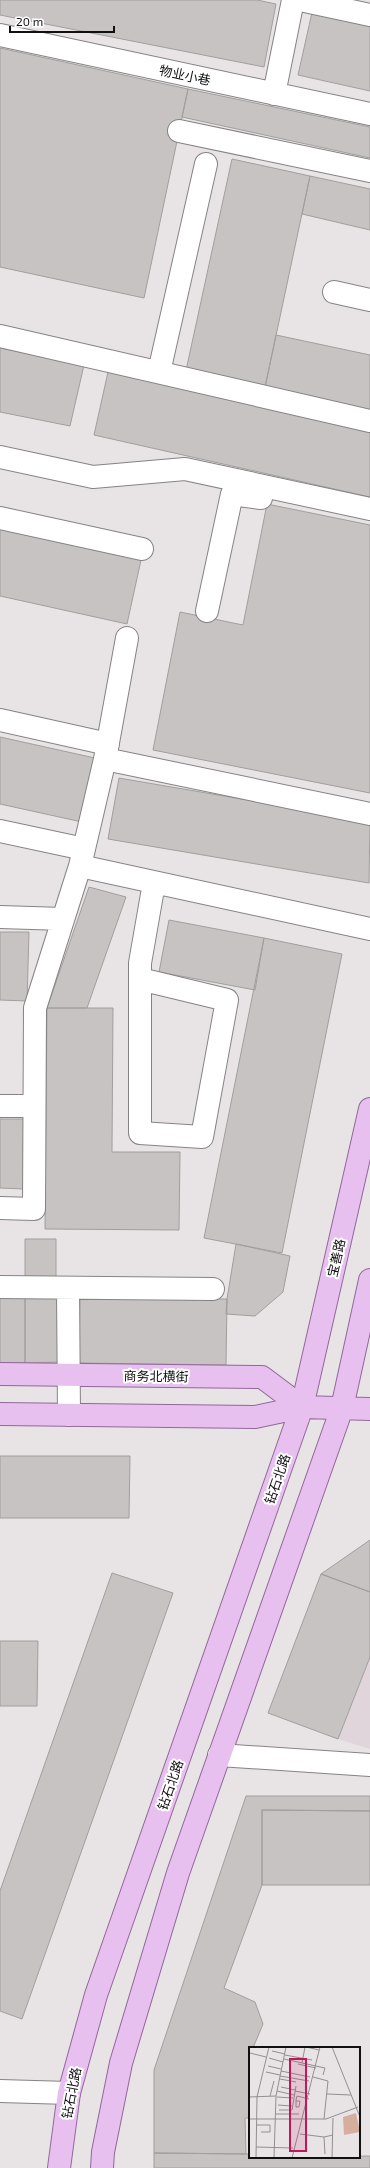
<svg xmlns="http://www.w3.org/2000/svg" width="370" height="2168" viewBox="0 0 370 2168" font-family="'Exo 2','Noto Sans SC',sans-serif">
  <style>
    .built { fill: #e0d5da }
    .building { fill: #c7c3c3; stroke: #a29e9e }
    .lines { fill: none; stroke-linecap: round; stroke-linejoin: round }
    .minor-casing { stroke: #868384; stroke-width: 24 }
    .major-casing { stroke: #92679a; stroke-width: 24 }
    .minor { stroke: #fff; stroke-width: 22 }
    .major { stroke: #e7c0ef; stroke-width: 22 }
    .labels { text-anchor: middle; stroke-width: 4; stroke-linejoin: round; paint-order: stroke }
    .street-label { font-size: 13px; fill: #111010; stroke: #fff }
    .inset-road { fill: none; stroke: #928f90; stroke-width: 1 }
    .view { fill: #c2185b; fill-opacity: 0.15; stroke: #c2185b; stroke-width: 2 }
    .inset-edge { fill: none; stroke: #111010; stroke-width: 2 }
  </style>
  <rect width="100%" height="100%" fill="#e8e4e6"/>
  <!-- built -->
  <path class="built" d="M370,1657V1749L338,1739Z"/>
  <!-- building -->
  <path class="building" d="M0,0H257L276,4L264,67L0,15Z
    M313,8L370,20V91L298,75Z
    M0,48L188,89L144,298L0,267Z
    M188,89L370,127V158L182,117Z
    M232,159L310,176L264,392L185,375Z
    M310,176L370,189V230L302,214Z
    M276,335L370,355V415L264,392Z
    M0,348L84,365L70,426L0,412Z
    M108,372L370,431V497L94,435Z
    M267,504L370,525V793L153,750L180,612L243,625Z
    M0,527L141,560L127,624L0,596Z
    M0,737L95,758L82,822L0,804Z
    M119,778L370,821L369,883L108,839Z
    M89,887L126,897L87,1008H47Z
    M169,920L264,938L255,990L159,972Z
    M0,932H29L27,1001L0,1000Z
    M264,938L342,954L282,1253L204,1238Z
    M47,1008H113L112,1152H180L179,1230L45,1229Z
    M0,1119H25L24,1189L0,1188Z
    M25,1239H56V1284H25Z
    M236,1244L290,1256L283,1292L255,1316L226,1314L227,1299Z
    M0,1297L25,1298V1363H0Z
    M25,1298H59V1362L25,1363Z
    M80,1298L227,1299L226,1365L79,1363Z
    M0,1456H130L129,1518H0Z
    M370,1540V1592L321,1574Z
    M112,1573L173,1593L22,2019L0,2011V1891Z
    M321,1574L370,1592V1657L338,1739L268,1713Z
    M0,1641H38L37,1706H0Z
    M246,1796H370V1811L262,1810V1885L224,1988L255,2002L263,2024L253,2048H250V2118H245L246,2154L154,2153V2070Z
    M262,1810L370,1811V1885H262Z
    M359,2057H360V2106H359Z
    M154,2153L250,2154V2157L370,2156V2168H154Z"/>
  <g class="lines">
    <!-- minor casing -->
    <g class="minor-casing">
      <path id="minor" d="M300,0L370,15
        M0,35L370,114
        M274,94L293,0
        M179,131L370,171
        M334,292L370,300
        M0,336L370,421
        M159,372L206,164
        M0,457L93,477L185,469L370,509
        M0,518L142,549
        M207,611L232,494L261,498
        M0,720L108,744
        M105,759L370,814
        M0,831L84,849
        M80,866L370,929
        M0,917L63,919
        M140,979L227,1000L202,1137L140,1133V963L154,883
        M0,1106H34
        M0,1208L34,1209L35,1008L80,866L105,759L127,638
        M0,1287L213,1289
        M68,1288L69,1415
        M219,1755L370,1765
        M0,2091L69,2093"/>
    </g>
    <!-- major casing -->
    <g class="major-casing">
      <path id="major" d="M0,1374L262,1377L302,1407
        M0,1414L255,1417L302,1407L370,1409
        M59,2168L69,2093L96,1995L302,1407L370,1109
        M102,2168L103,2152L121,2063L178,1873L342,1408L370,1280"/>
    </g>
    <!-- minor -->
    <use href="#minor" class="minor"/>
    <!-- major -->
    <use href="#major" class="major"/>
  </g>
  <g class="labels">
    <!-- street labels -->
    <g class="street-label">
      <text transform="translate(185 75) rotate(12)" y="5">物业小巷</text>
      <text transform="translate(336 1258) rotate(-77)" y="5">宝善路</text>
      <text transform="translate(156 1376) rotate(1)" y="5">商务北横街</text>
      <text transform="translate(277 1479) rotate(-71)" y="5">钻石北路</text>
      <text transform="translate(170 1785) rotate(-71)" y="5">钻石北路</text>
      <text transform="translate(71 2093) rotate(-79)" y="5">钻石北路</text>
    </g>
  </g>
  <!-- overview -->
  <g transform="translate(249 2047)">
    <rect width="111" height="111" fill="#e8e4e6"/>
    <path d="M107,66L111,85L95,88L94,70Z" fill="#d6ae9d"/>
    <path class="inset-road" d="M57,0L70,3M83,0L111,70M23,4L36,7M1,6L17,10M36,8L63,13M20,11L34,15M35,12L76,21L74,28M53,16L56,0M49,17L67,21M19,19L32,22M32,24L61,30M17,25L31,28M31,29L60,34M64,30L79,34L75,72M31,32L47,35M32,40L46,43M28,44L45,48M46,44L61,47M78,47L102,48M21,49L25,34M48,49L60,52M0,50L27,49M28,50L44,51M47,54H51L50,60H47V53L48,49M29,58L43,59M30,63H43L47,39M27,67H50M0,72H77L109,60M8,78H21V85H12M51,87L75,90L84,88M75,90L76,107M7,100L44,101M7,111L8,50L20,0M25,111L27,49L37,0M43,111L71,0M83,111L84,71"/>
    <path class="view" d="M41,12H57V104H41Z"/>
    <rect width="111" height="111" class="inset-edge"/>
  </g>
  <!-- scale -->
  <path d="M10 26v6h104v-6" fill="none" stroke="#111010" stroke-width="2"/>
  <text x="16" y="26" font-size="12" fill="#111010" stroke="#ffffff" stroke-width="3" paint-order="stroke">20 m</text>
</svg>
